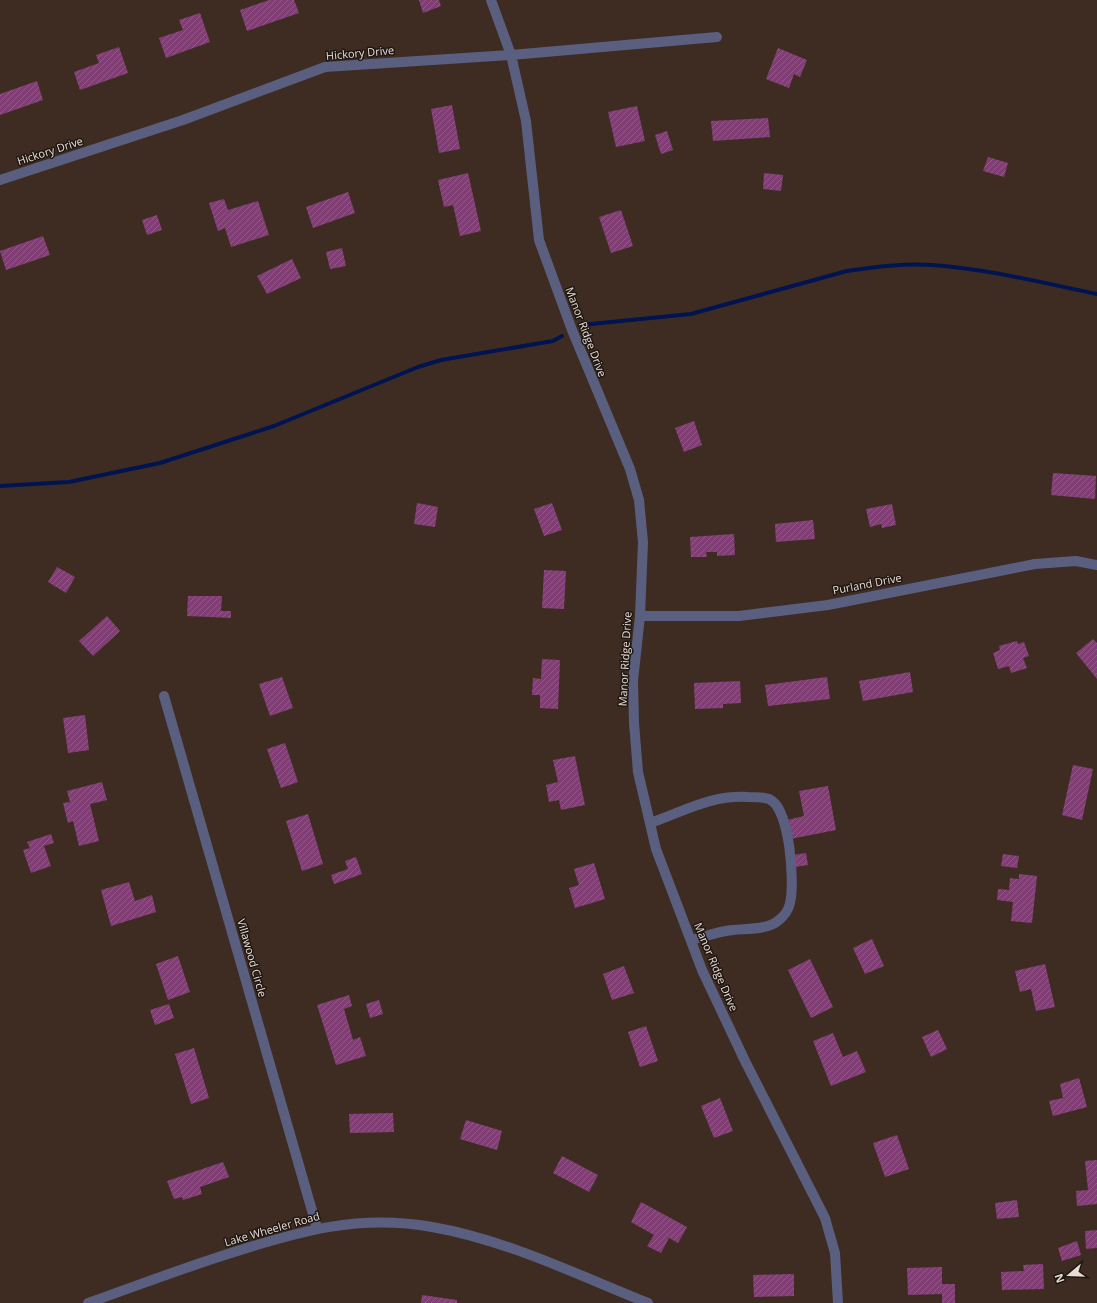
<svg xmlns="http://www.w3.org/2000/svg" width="1097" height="1303" viewBox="0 0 1097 1303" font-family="'Open Sans',sans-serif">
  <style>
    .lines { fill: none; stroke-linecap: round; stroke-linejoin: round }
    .stream { stroke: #001451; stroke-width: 4 }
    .building { fill: url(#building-hatch) }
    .minor { stroke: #5a5f7f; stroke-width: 10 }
    .labels { text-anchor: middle; stroke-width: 3; stroke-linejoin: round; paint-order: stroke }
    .street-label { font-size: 11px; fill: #e8dcd6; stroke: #1f1712 }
  </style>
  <defs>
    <pattern id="building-hatch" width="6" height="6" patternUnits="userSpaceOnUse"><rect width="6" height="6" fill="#803e74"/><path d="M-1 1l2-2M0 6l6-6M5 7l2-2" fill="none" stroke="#925987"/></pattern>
  </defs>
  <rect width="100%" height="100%" fill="#3e2c23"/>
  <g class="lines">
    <!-- stream -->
    <path class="stream" d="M581,325L691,314L847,271C875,267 905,263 932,265C988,269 1043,283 1097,294
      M0,486L69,482L160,463L274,426L418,367L441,360L553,341L562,336"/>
  </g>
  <!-- building -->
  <path class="building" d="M269,0H294L299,13L247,31L240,10Z
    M419,0H439L441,6L423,13Z
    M200,13L210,42L166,58L159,38L183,30L179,20Z
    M119,47L128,73L80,90L74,72L99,63L96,55Z
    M778,48L807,60L800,77L794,74L789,88L766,79Z
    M37,81L43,100L0,115V94Z
    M452,105L460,149L439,153L431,109Z
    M637,106L645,141L616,147L608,112Z
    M768,118L770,137L713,141L711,121Z
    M667,131L673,150L661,154L655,135Z
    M988,157L1008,163L1004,177L983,171Z
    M468,173L481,231L460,236L453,205L444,207L438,180Z
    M764,173L783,175L781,191L763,189Z
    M348,192L355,213L313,228L306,207Z
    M224,199L228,210L258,201L269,235L231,247L225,228L218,231L209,203Z
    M621,210L633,246L611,253L599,217Z
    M157,215L162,230L147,235L142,220Z
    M43,236L50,255L6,270L0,251Z
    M342,248L346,266L330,269L326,252Z
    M292,259L301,278L267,294L257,276Z
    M694,421L702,445L684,452L675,428Z
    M1053,473L1096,476L1095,499L1051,495Z
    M417,503L438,507L435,527L414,524Z
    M552,503L562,530L544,536L534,509Z
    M892,504L896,525L882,528L881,524L870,527L866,509Z
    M813,520L815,539L776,542L775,524Z
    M734,534L735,555L717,556V552H706L707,557H691L690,537Z
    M57,567L75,577L66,593L48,582Z
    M544,570L566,571L564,609L542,608Z
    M188,596H222L221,611H231V618L187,616Z
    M107,616L120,631L93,656L79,641Z
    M1093,639L1097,643V679L1076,653Z
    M1017,641L1018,644L1024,642L1029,656L1023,658L1027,668L1011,673L1009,666L998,669L993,653L1000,650L999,646Z
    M542,659L560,660L558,709L540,708V695H532L533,678L541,679Z
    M910,672L913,692L863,701L859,681Z
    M282,677L293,708L270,716L259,684Z
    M827,677L830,699L768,706L765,685Z
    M740,681L741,703L723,704V708L695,709L694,683Z
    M85,715L89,750L68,753L63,718Z
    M285,743L298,782L281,788L267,749Z
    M575,756L585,805L561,810L559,800L549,802L546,785L558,782L553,760Z
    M1073,765L1093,769L1082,820L1062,815Z
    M102,782L107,800L90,804L99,841L79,846L73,821L68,823L63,803L70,802L67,791Z
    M828,786L836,830L790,839L787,820L804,816L799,791Z
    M308,814L323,864L302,871L286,821Z
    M51,834L54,843L44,846L51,866L31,873L23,850L30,848L27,842Z
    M806,853L808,865L795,867L793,855Z
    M1003,854L1019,856L1017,868L1001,866Z
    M356,857L362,874L334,884L331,875L348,869L345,861Z
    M594,863L605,899L575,908L569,888L579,885L574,869Z
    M1019,874L1037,876L1032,923L1011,921L1013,902L997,900L998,889L1009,890L1010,878L1019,879Z
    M129,882L135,901L152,895L156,912L111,926L101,890Z
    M872,939L884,966L865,974L853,948Z
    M178,956L190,992L168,1000L156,964Z
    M810,959L833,1007L811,1018L788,970Z
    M1045,964L1055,1007L1036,1011L1031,989L1020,992L1015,971Z
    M624,966L634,993L612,1000L603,974Z
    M349,995L352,1006L344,1009L353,1040L360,1037L366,1056L336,1065L317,1005Z
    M379,1000L383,1014L370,1018L366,1004Z
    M169,1004L174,1018L155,1025L150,1010Z
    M646,1026L658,1061L640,1067L628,1032Z
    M938,1030L947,1049L931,1057L922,1037Z
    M833,1033L843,1057L857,1051L866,1072L831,1086L813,1041Z
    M194,1048L209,1098L191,1104L175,1054Z
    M1079,1078L1087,1107L1053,1116L1049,1101L1063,1098L1060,1084Z
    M720,1098L733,1131L714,1138L701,1106Z
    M393,1113L394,1132L350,1133L349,1114Z
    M466,1120L502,1131L497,1150L460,1139Z
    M897,1135L909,1169L885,1177L873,1143Z
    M562,1156L598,1175L589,1192L553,1173Z
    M1097,1160V1204L1077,1206L1076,1191L1088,1190L1085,1161Z
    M223,1162L229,1177L200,1187L202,1194L183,1200L182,1197L174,1199L167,1181Z
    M1017,1200L1019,1217L997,1219L995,1203Z
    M641,1202L687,1227L678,1243L669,1238L661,1253L647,1246L654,1235L631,1222Z
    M1097,1230V1248L1086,1249L1085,1231Z
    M1077,1241L1081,1255L1062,1261L1058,1248Z
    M1043,1264L1044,1289L1002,1290L1001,1272L1024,1271L1023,1265Z
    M942,1267V1284H955V1303H942V1294L908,1295L907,1268Z
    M794,1274V1296L754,1297L753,1275Z
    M422,1295L457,1300V1303H421Z"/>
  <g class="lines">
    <!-- minor -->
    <path class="minor" d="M491,0L511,55L526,121L539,240L572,330L630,469L639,500L643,542L640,616L633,681L634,723L638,772L656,849L702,970L745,1061L825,1218L835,1253L838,1303
      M0,180L183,120L325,67L511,55L717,37
      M640,616H739L828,605L1035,564L1076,561L1097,565
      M164,696L317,1228
      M650,823C685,811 710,795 748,797C755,797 763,797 769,799C790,807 795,884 790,903C789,909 784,916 779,920C767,931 742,928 726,931C714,933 703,937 691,940
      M88,1303C136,1286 183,1268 231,1253C300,1231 359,1214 432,1227C507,1240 578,1275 648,1303"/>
  </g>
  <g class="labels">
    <!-- street labels -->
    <g class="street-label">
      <text transform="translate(360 53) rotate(-5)" y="4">Hickory Drive</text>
      <text transform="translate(50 151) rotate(-18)" y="4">Hickory Drive</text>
      <text transform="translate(586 332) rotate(69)" y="4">Manor Ridge Drive</text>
      <text transform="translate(867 584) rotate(-11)" y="4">Purland Drive</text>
      <text transform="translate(625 659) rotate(-87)" y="4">Manor Ridge Drive</text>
      <text transform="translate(252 958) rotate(74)" y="4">Villawood Circle</text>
      <text transform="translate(716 967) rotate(67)" y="4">Manor Ridge Drive</text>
      <text transform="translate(272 1229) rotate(-16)" y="4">Lake Wheeler Road</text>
    </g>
  </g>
  <!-- north arrow -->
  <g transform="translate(1069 1275) rotate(251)" stroke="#1f1712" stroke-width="3" paint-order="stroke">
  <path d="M0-3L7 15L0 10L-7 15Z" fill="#e8dcd6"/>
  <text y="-6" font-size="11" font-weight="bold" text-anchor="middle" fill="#e8dcd6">N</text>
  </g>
</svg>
